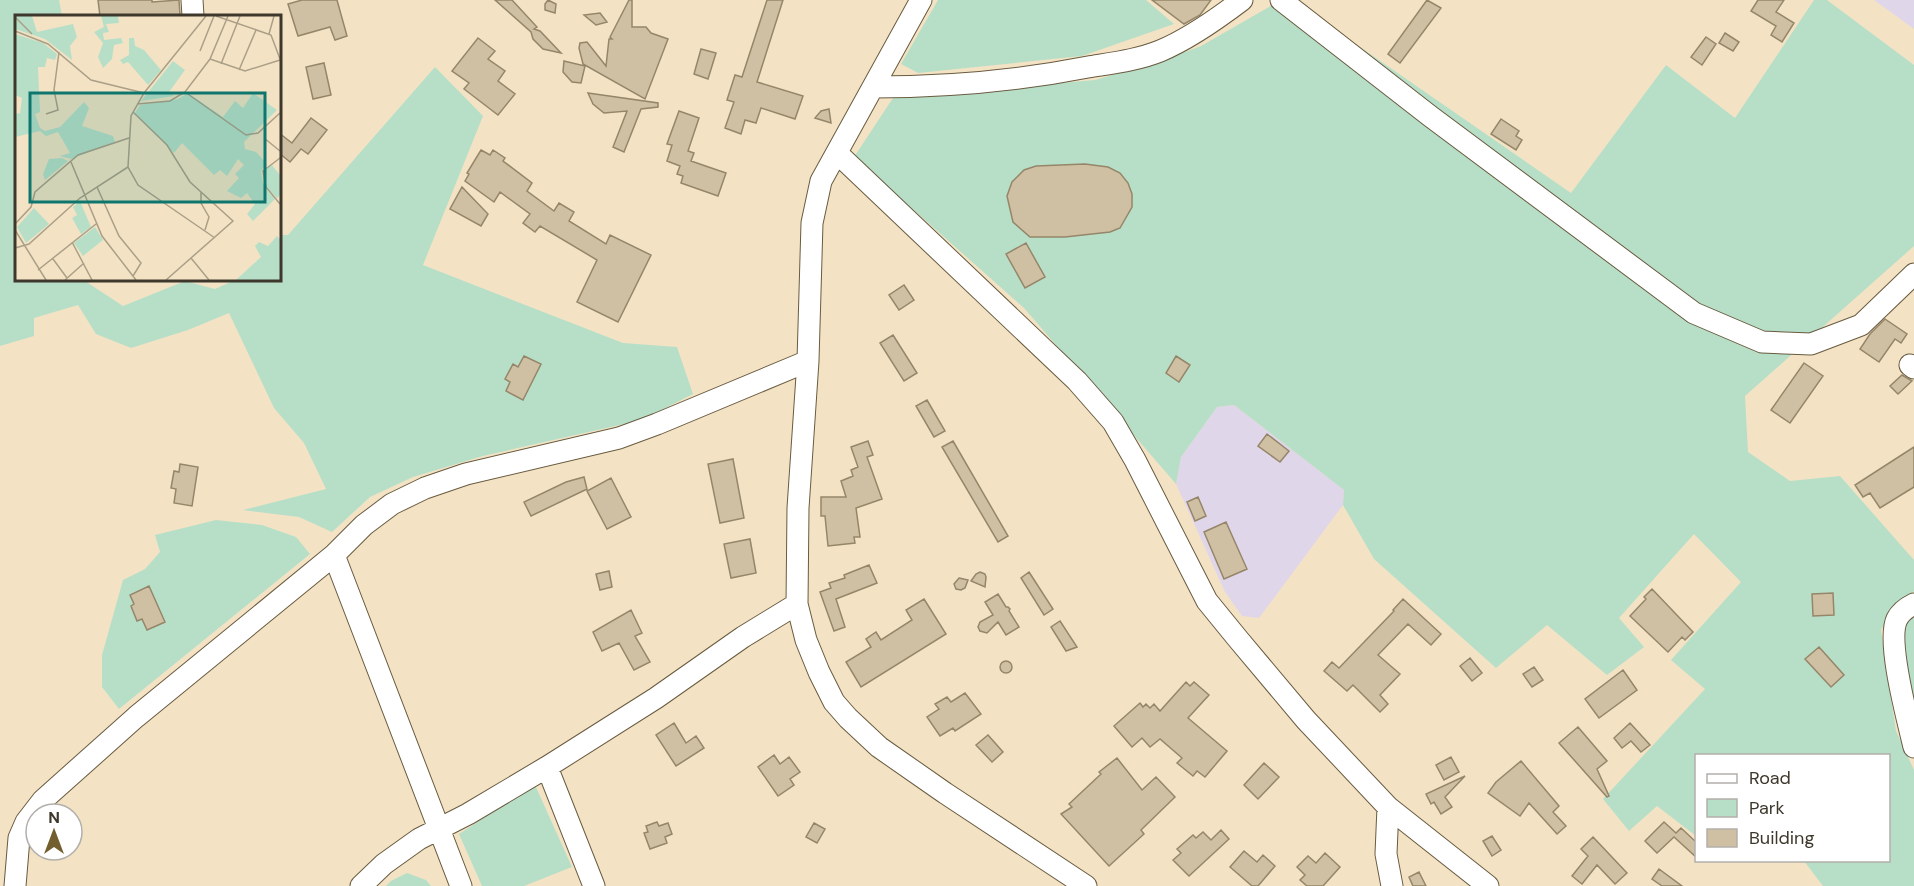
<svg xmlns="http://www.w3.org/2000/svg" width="1914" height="886" viewBox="0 0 1914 886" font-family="'DM Sans',sans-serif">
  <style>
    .industrial { fill: #e0d6ea }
    .green { fill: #b7dfc8 }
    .building { fill: #d0c0a3; stroke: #95866a; stroke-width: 1.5 }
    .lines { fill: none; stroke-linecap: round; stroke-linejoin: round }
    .minor-casing { stroke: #695b40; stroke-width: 23 }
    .minor { stroke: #fff; stroke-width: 21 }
    .inset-road { fill: none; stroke: #ab9f87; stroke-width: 1.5 }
    .view { fill: #0f766e; fill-opacity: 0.15; stroke: #0f766e; stroke-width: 3 }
    .inset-edge { fill: none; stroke: #3e382c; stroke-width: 3 }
  </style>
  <rect width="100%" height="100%" fill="#f3e3c4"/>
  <!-- industrial -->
  <path class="industrial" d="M1874,0H1914V29Z
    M1234,405L1344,490L1343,505L1259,618L1242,616L1225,592L1176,484L1181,457L1217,407Z"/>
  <!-- green -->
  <path class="green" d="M0,0H59L62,16H16V279H82L123,306L185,281L215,289L237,279H279V235H288L435,67L483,116L423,265L623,343L677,347L693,394L642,420L483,456L413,477L370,497L332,532L299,517L243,510L326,489L304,443L274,408L229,313L188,330L131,348L96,334L78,305L34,318V336L0,346Z
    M938,0H1146L1174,24L1082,56L918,73L901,64Z
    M1281,0H1292L1571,193L1666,65L1735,118L1814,0H1827L1914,65V246L1745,396L1748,452L1790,481L1840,476L1914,560V591L1889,615L1881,630L1896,731L1914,770V886H1823L1804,861L1888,860V756H1696V836L1657,806L1629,831L1603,799L1705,689L1671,660L1741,582L1694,534L1619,618L1644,647L1607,675L1547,625L1496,668L1374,559L1343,505L1344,490L1234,405L1217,407L1181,457L1176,484L1024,308L854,157L893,98L1095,80L1161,61L1201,46Z
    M216,520L262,525L296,537L310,554L119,709L102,687V655L123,580L145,569L160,552L155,535Z
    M1914,613V708L1901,639L1907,617Z
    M535,785L572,867L524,886H482L459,834Z
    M407,873L426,880L431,886H386L391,881Z"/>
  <!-- building -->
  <path class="building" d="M98,0H152V2L179,0L180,15L100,16Z
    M302,0H337L347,36L335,40L330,27L298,36L288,4Z
    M495,0H512L537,27L534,29L540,31L561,53L543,49L533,39L531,32Z
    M548,0L556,4L555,13L545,10V4Z
    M629,0H632V27H646L651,33L668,39L645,99L583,64L579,48L580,43L587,42L606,66L609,39H612L610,37Z
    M767,0H783L757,82L803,96L795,119L761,108L756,123L745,120L741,134L725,128L734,102L727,100L735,75L742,77Z
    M1152,0H1211L1200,15L1184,24Z
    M1427,0L1441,8L1400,63L1388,54Z
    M1758,0H1784L1776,12L1794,23L1782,42L1771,35L1776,26L1751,11Z
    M600,13L607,22L596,25L584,15Z
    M1725,33L1739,42L1733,51L1719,43Z
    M1706,37L1716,44L1702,65L1691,57Z
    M478,38L495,51L488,59L505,71L498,81L515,94L498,115L464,89L469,83L452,71Z
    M701,49L716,53L708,79L694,74Z
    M564,61L585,66L581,83L572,82L563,72Z
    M324,63L331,95L313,99L306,67Z
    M588,93L658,103V107L641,109L624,152L613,147L627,111L604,113L593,104Z
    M829,109L831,123L815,118L821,111Z
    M679,111L699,118L688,151L694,153L691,161L726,173L718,196L681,183L683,176L677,174L680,166L667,161L672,145L667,144Z
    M311,118L327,130L308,154L301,149L290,162L279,153V133L292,143Z
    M1501,119L1519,131L1516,136L1522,140L1516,150L1491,134Z
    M481,150L490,155L493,150L505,158L503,161L532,183L527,191L554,211L559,203L574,212L569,221L606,244L610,235L651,255L618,322L577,302L597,260L540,226L535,232L523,223L530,214L500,192L494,202L465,181L469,174L467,173Z
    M1085,164L1108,167L1120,173L1128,183L1132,194V207L1120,228L1110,232L1065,237H1030L1013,222L1007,196L1012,182L1024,170L1036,166Z
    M462,187L488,214L481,226L450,209Z
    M1026,243L1045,277L1025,288L1006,254Z
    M904,285L914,300L899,310L889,295Z
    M1885,319L1907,334L1901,343L1895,339L1879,362L1860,349L1870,334Z
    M893,335L917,373L904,381L880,343Z
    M524,356L541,364L523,400L506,391L510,382L505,379L513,364L518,367Z
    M1176,356L1190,365L1179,382L1166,373Z
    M1804,363L1823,376L1790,423L1771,410Z
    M1902,375L1912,381L1898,394L1890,386Z
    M927,400L945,431L934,437L916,406Z
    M1267,434L1289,451L1280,462L1258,446Z
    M868,441L873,455L867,457L882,499L856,508L860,537H854L855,543L828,546L825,516H821V497H846L841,481L853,476L851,470L858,467L851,447Z
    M953,441L1008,536L998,542L942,447Z
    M1914,447V487L1880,508L1870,493L1863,497L1855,485Z
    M733,459L744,518L720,523L708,464Z
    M180,464L198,467L192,506L174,503L176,489L171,488L174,471L179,472Z
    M584,477L587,489L531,516L524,502L566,482Z
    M611,478L631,517L607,529L587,491Z
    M1198,497L1206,516L1195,521L1187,502Z
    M1226,522L1247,569L1224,579L1204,532Z
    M750,539L756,573L731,578L724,544Z
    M869,565L877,583L836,599L845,627L834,631L820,592L831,588L829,583L845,578L844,575Z
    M609,571L612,587L600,590L596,574Z
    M980,572L985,574L986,577L985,587L971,581L976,574Z
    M1029,572L1053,609L1044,615L1021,578Z
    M959,578L968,580L965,588L961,590L956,589L954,584Z
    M149,586L165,622L147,630L142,619L137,621L131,606L134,604L130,595Z
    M1652,589L1693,632L1685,640L1682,637L1668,652L1630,616L1646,599L1644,597Z
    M1833,593L1834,615L1813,616L1812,594Z
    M998,594L1006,607H1008L1010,609L1009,611L1019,627L1006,635L998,622L987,633L980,631L978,627L980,622L993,615L985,602Z
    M924,599L946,634L861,687L846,662L871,647L866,639L876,632L881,640L912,620L906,610Z
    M1403,599L1441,634L1431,645L1408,624L1378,655L1400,674L1380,695L1388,704L1380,712L1353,685L1347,691L1324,671L1332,662L1339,668L1394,611L1393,610Z
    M631,610L642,633L635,636L650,662L634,670L619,643L602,651L593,632Z
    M1060,621L1077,647L1066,651L1051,627Z
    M1819,647L1844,675L1831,687L1805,659Z
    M1470,658L1482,673L1472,681L1460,666Z
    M1000 667a6 6 0 1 1 12 0a6 6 0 1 1-12 0Z
    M1534,667L1543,680L1532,687L1523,674Z
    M1623,670L1637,690L1599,718L1585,699Z
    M1186,682L1190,686L1194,682L1209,695L1188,718L1227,751L1205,777L1197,771L1193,776L1177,763L1182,758L1160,739L1150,747L1142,738L1132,747L1114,726L1140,703L1143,707L1146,704L1150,708L1154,704L1160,711Z
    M965,693L981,714L955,731L953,728L940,736L927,717L939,709L935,704L947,697L951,702Z
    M674,723L686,743L696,736L704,748L676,766L656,735Z
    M1630,723L1650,745L1641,752L1631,741L1622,748L1614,738Z
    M1578,727L1607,761L1597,769L1609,796L1607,797L1559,743Z
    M988,735L1003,752L992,762L976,745Z
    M774,755L780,764L789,757L800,772L790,779L794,785L778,796L758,767Z
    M1451,757L1459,772L1444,780L1436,765Z
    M1117,758L1142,790L1156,777L1175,797L1141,830L1144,834L1109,866L1061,814L1072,807L1069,804L1101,774L1099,772Z
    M1521,761L1559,806L1553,812L1566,826L1557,834L1529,803L1520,816L1488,793L1496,782Z
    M1264,763L1279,777L1258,799L1244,785Z
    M1465,776L1445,797L1452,807L1441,814L1434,802L1431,804L1426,794Z
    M657,822L659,826L668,823L672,834L665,837L667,843L650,849L644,833L648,832L646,826Z
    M1664,822L1676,833L1681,828L1696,842V857L1674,837L1657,853L1645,841Z
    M814,823L825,829L817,843L806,837Z
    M1221,830L1229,839L1189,876L1173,860L1181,853L1177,849L1193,835L1196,838L1203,832L1211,840Z
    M1492,836L1501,850L1492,856L1483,841Z
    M1593,837L1627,873L1615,884L1597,865L1582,884L1572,876L1588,856L1581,849Z
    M1244,851L1257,862L1263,855L1275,866L1258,886H1252L1230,867Z
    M1325,853L1340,867L1323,886H1307L1300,880L1305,875L1297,867L1308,856L1316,863Z
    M1659,869L1682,886H1662L1652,879Z
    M1419,872L1426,886H1413L1409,877Z"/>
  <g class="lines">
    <!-- minor casing -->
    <g class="minor-casing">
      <path id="minor" d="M192,0L193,16
        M921,0L821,181L812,223L808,361L798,508L797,604L806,640L819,672L834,702L848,718L879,747L945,793L1086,886
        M1281,0L1430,116L1694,313L1762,342L1811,344L1861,325L1914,274
        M873,87C945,87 1017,81 1088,67C1112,63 1138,60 1160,51C1189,39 1217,19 1242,0
        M837,153L1077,381L1113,422L1135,460L1207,601L1238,639L1306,720L1388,807L1488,886
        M1910,365L1914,368
        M334,555L461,886
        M1914,604C1908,607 1900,613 1897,619C1886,641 1908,721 1914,747
        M547,767L594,886
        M1388,807L1386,854L1392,886
        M15,886L19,838L26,822L43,800L136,717L334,555L364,525L392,504L425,488L466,474L619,438L657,424L808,361
        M361,886L384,864L419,839L468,814L547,767L656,698L743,637L797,604"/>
    </g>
    <!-- minor -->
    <use href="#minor" class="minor"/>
  </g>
  <!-- overview -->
  <g transform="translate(15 15)">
    <rect width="266" height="266" fill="#f3e3c4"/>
    <path d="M0,1H17L22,17L58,9L62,22L55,31L57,45L30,24L0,14ZM86,1H103L104,8L91,9L94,17L88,18L89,25L106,23L108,28L99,30L97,44L88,53L83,42L88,28L79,17L89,12ZM0,19L28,28L42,39L40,45L32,43L30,52H23L25,97L20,99L25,113L30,116L45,112L69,87L74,93L67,111L98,121L100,127L56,144L45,141L55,138L43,117L31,121L25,116L0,122V99L5,98L7,83L0,80ZM114,23H119L120,31L129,35L146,55L133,70L113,47L108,49L105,45L114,40ZM158,46L170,55L154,77L159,81L126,86ZM173,78L208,102L220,86L228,93L238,78L262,95L229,127L230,134L241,137L252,149L246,156L248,168L260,184L238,206L232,199L240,189L232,178L226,183L212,176L224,163L220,159L229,150L223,144L212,161L205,155L199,160L167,128L159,138L120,98L125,90L163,84ZM47,143L53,146L30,165L28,159L34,144ZM257,150L265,160V180L262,183L251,172L249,154ZM65,186L76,212L66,219L57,203L62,200L58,192ZM19,193L34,209L11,228L2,212ZM80,212L88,225L68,241L59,228ZM262,221L265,224V265H221L246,242L240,231L244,227L253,231Z" fill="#b7dfc8"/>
    <path class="inset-road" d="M191,1L129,78L116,101L113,152L123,170L200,223M201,1L256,20L265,44M0,2L17,19M0,16L33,29L76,65L129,78M254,19L259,1M185,36L199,1M195,44L230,56L265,45M206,49L225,1M224,55L241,15M170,77L231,120L243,118L265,98M122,89L155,86L170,77L195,44L213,1M118,97L152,130L175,167L218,206L151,265M31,99L43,95L39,75L44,37M249,123L265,136M265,143L248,156L251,172L265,189M56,147L87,221L121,265M82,172L104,221L126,248L118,261M186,177V188L194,202L190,215M0,209L16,192L20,177L63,140L114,123M0,215L31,265M57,227L77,265M0,233L14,229L65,183L113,152M176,243L194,265M38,244L52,263M23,255L81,209M50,265L69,248"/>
    <path class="view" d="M15,78H250V187H15Z"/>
    <rect width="266" height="266" class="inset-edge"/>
  </g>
  <!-- legend -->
  <rect x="1695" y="754" width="195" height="108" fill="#ffffff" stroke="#b2afab" stroke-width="1.5"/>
  <rect x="1707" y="774" width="30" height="9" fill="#ffffff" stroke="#b2afab" stroke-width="1.5"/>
  <text x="1749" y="784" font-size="18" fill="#3e382c">Road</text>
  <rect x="1707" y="799" width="30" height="18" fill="#b7dfc8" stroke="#b2afab" stroke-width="1.5"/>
  <text x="1749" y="814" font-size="18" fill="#3e382c">Park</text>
  <rect x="1707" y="829" width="30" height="18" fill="#d0c0a3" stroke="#b2afab" stroke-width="1.5"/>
  <text x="1749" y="844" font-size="18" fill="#3e382c">Building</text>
  <!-- north arrow -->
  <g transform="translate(54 832)"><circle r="28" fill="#ffffff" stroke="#b2afab" stroke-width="1.5"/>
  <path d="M0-4.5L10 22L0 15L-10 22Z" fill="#735f2e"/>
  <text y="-9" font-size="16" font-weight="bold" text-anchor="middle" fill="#3e382c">N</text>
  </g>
</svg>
